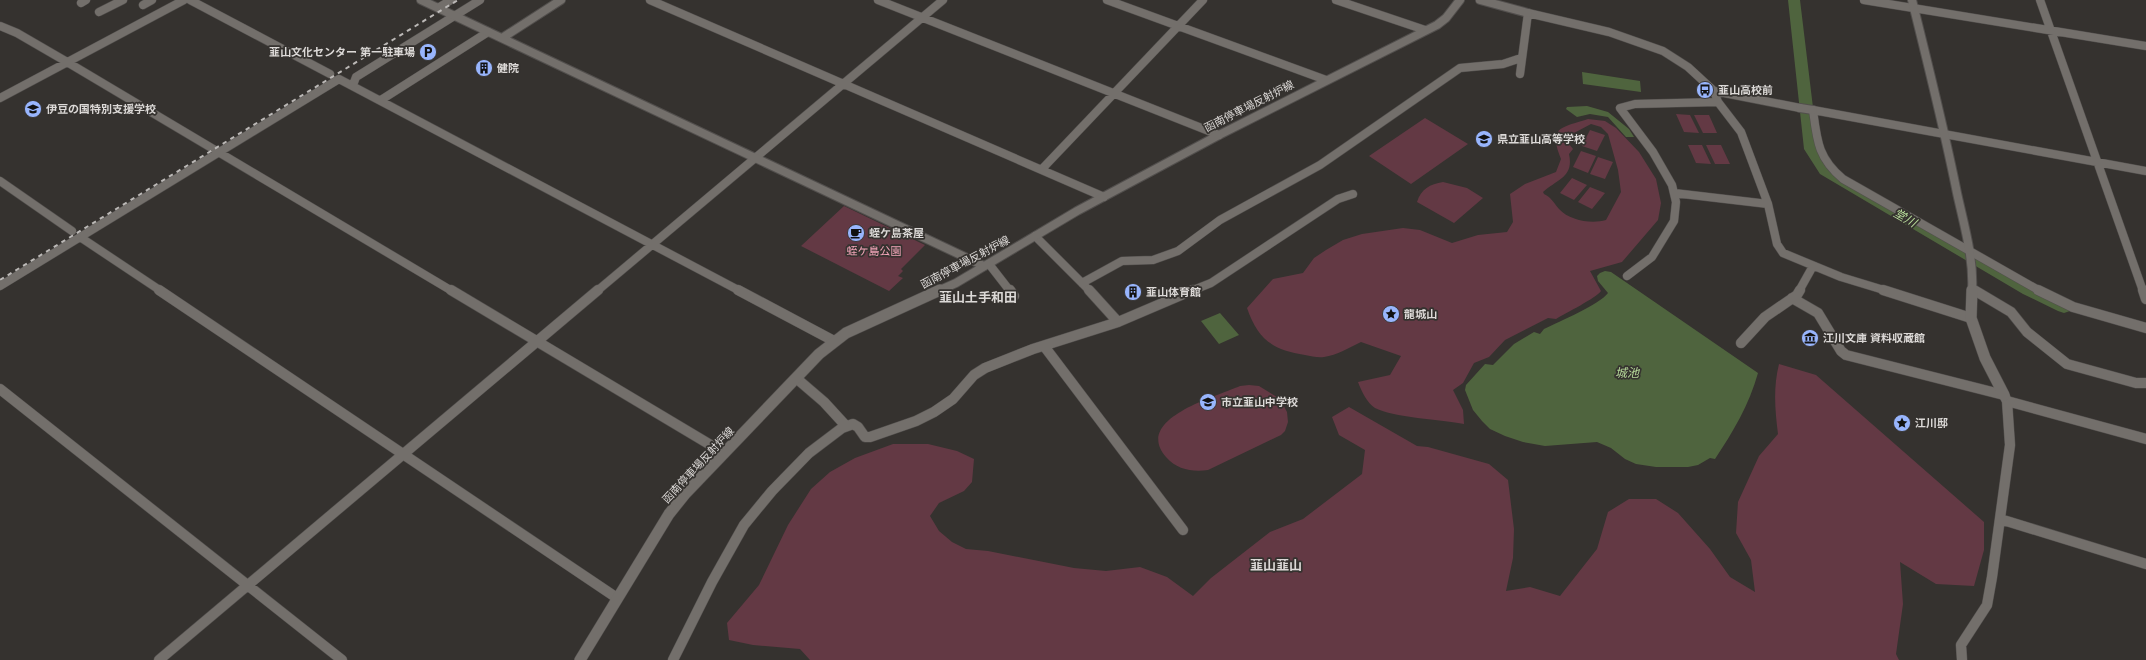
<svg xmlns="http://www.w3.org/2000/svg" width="2146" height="660" viewBox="0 0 2146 660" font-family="Helvetica,'Noto Sans JP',sans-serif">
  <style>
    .green { fill: #633944; fill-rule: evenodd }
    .water { fill: #4f643e }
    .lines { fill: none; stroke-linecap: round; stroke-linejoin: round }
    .river { fill: #4f643e; fill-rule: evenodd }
    .minor-far1-casing { stroke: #524f4d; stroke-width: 9 }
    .minor-casing { stroke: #524f4d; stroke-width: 11 }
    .tertiary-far1-casing { stroke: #524f4d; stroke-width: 10 }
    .tertiary-casing { stroke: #524f4d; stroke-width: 12 }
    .secondary-far1-casing { stroke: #524f4d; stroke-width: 10 }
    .secondary-casing { stroke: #524f4d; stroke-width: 12 }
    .minor-far1 { stroke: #736f6b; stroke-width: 8 }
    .minor { stroke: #736f6b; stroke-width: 10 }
    .tertiary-far1 { stroke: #736f6b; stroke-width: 8 }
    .tertiary { stroke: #736f6b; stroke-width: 11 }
    .secondary-far1 { stroke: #736f6b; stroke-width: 8 }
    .secondary { stroke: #736f6b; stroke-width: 11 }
    .rail { stroke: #bbb8b6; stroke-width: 2; stroke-dasharray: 4.5 4.5; stroke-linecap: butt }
    .labels { text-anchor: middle; stroke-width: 3.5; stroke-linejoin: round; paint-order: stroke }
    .poi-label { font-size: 11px; font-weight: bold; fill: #dcd9d7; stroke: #35322f; text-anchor: start }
    .street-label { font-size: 11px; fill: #dcd9d7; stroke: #35322f }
    .park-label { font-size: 11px; fill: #f3a5b9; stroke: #35322f }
    .water-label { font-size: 12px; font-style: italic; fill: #b8dc9b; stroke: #35322f }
    .quarter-label { font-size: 13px; font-weight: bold; fill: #dcd9d7; stroke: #35322f }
  </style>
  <rect width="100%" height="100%" fill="#35322f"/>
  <!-- green -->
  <path class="green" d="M1676,114L1690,115L1699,133L1684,132Z
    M1694,115H1709L1717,133H1703Z
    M1425,118L1468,144L1411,184L1369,156Z
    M1588,119L1605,121L1616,128L1639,152L1656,179L1661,203L1658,220L1622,262L1590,271L1601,291C1596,298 1566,313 1556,319L1548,318L1505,340L1489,357L1474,363L1463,383L1453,390L1463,410L1464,424C1443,420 1391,417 1375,408C1367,403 1361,390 1358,382L1390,375L1401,356L1361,342C1349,348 1337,355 1324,357C1318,358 1311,356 1305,355C1273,350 1258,340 1247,308L1273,279L1303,273L1314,258L1326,250L1343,240L1362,234L1403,228L1420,230L1452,243L1478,235L1507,232L1513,222L1510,194L1525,184L1556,172L1561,159C1548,127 1560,128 1588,119ZM1591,124L1601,127L1608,134L1618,170L1621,192L1606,220C1592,224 1570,221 1559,209C1553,202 1552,198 1544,194L1543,192C1558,179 1574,177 1569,154L1573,149L1569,144L1574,133Z
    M1590,130L1605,135L1597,151L1582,146Z
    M1688,145H1702L1711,164L1696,163Z
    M1706,145H1721L1730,164H1715Z
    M1581,151L1596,156L1588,173L1573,167Z
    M1598,157L1613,162L1605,179L1590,174Z
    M1572,178L1587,185L1574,200L1560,193Z
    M1443,182L1467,188L1483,198L1454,223L1417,202C1421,189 1430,184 1443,182Z
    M1590,187L1605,193L1592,209L1578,202Z
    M844,206L925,245L901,269L903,271L898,276L903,278L889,291L801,246Z
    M1779,364L1816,375L1984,522V550L1974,586L1936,584L1900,562L1903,604L1896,654L1899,660H810L800,649L753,645L729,640L727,623L759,585L788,525L811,489L830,472L855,458L893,444H928L957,451L974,459L972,482L964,491L939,503L930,516L939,531L952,542L966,549L988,551L1074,568L1106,571L1140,567L1167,577L1193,596L1211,578L1270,532L1303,519L1362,474L1365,450L1339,435L1332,417L1349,407L1417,446L1428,447L1489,464L1508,480L1514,529L1513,558L1506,591L1530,587L1560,596L1597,549L1608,512L1629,499H1656L1678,513L1710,549L1730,577L1755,592L1751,560L1736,533L1738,502L1759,456L1778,434C1775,410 1773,388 1779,364Z
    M1249,385L1259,386L1280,399L1287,412L1288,422L1285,431L1281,435L1208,470C1193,472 1177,470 1166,457C1133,419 1215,397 1240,386Z"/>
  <!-- water -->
  <path class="water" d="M1582,72L1640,81L1641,92L1583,84Z
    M1587,106L1608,112L1629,129L1634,137H1626L1608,117L1590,114L1577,117L1566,109L1567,107Z
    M1605,271L1611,272L1758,373C1749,405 1733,432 1715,459L1710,458L1698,465L1688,467H1656L1636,464L1625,459L1611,448L1597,442L1545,446L1523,442L1505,436L1490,429L1482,421L1473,410L1465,390L1466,385L1485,364L1493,365L1514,344L1534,332L1540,334L1544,329C1560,321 1599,305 1608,293L1598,281L1597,276L1600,273Z
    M1220,313L1239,335L1219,344L1201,321Z"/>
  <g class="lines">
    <!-- river -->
    <path class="river" d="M1788,0H1800L1818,149L1830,168L2033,286L2070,303L2072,307L2070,311L2064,313L2058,311L2023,294L1820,174L1804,149Z"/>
    <!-- minor-far1 casing -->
    <g class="minor-far1-casing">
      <path id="minor-far1" d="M190,0L330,74
        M650,0L1104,197
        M878,0L1219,135
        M1107,0L1326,80
        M1336,0L1425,30
        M1864,0L2146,46
        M2040,0L2143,291
        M81,3L86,0
        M143,5L152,0
        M438,8L451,0
        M99,12L123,0
        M0,26L17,33L67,62L452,291
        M1520,74L1528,13L1609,32L1663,51L1688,67L1714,91L1800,108
        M353,85L356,77L480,0
        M1714,91L1718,102L1741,132L1768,204L1777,244L1783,253L1841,277L1887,291
        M0,98L184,0
        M381,100L488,32
        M1042,169L1203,0
        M0,181L72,231
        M1674,193L1768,204
        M1035,236L1090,291
        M80,237L161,291
        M989,264L1010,291
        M1627,276L1652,257L1674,221L1676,202L1672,185L1653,152L1620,108L1635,104L1718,102
        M1082,283L1122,261L1153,260L1178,251L1220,220L1320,165L1460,68L1503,64L1521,58
        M0,286L339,79L740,291
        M1972,289L1976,291
        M597,291L943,0
        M1191,291L1211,283L1338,199L1353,194
        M1799,291L1813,266
        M2040,291L1843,179C1818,158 1817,141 1813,110L2146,171"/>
    </g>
    <!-- minor casing -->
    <g class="minor-casing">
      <path id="minor" d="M159,290L617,598
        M451,290L724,453
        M738,290L834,341
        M1010,290L1014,296
        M1089,290L1118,322
        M1883,290L1971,318
        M1974,290L2011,312L2027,332L2067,364L2136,383H2146
        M2038,290L2073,307L2146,328
        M2143,290L2146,299
        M1792,298L1818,313L1841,351L1846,355L2004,395L2007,401L2010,445L1992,577L1987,605L1961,645L1962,660
        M1741,343L1765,317L1797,295L1800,290
        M1044,346L1183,530
        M796,378L824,402L846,426
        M0,389L342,660
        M2007,401L2146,439
        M2000,519L2146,564
        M159,660L598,290
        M673,660L712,582L744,525L772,491L809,453L842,428L853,424L858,427L865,437H870L916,421L934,412L953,399L974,375L985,368L1033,349L1118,322L1193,290"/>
    </g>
    <!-- tertiary-far1 casing -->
    <g class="tertiary-far1-casing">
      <path id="tertiary-far1" d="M421,0L984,266
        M1912,0C1928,64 1944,128 1957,193C1964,225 1974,258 1972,291
        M502,38L561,0
        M1800,108L1813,110"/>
    </g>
    <!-- tertiary casing -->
    <g class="tertiary-casing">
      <path id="tertiary" d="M1972,290L1971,318L1985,358L2004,395"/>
    </g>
    <!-- secondary-far1 casing -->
    <g class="secondary-far1-casing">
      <path id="secondary-far1" d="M1480,0L1528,13
        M938,291L956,283L1077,211L1219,135L1437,25L1446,18L1460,0"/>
    </g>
    <!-- secondary casing -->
    <g class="secondary-casing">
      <path id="secondary" d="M580,660L669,514L685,494L819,354L846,333L940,290"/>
    </g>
    <!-- minor-far1 -->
    <use href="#minor-far1" class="minor-far1"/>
    <!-- minor -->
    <use href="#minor" class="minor"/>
    <!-- tertiary-far1 -->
    <use href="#tertiary-far1" class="tertiary-far1"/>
    <!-- tertiary -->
    <use href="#tertiary" class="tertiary"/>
    <!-- secondary-far1 -->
    <use href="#secondary-far1" class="secondary-far1"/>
    <!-- secondary -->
    <use href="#secondary" class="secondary"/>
    <!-- rail -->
    <path class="rail" d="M0,280L458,0"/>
  </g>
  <!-- icons -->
  <defs>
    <g id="parking-disc" transform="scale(0.9)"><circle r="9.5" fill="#98b5fd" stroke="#35322f"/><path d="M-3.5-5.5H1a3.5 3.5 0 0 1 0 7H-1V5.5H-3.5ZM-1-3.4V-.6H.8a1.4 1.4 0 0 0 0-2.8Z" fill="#111"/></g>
    <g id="building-disc" transform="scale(0.9)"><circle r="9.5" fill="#98b5fd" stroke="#35322f"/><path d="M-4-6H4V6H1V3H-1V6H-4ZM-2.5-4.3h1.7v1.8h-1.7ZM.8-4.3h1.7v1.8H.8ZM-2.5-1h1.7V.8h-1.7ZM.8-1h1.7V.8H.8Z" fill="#111"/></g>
    <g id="bus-disc" transform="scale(0.9)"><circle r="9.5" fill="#98b5fd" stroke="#35322f"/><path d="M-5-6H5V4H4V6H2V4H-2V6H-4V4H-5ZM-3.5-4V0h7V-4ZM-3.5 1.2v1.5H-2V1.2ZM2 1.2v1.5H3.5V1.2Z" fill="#111"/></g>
    <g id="school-disc" transform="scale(0.9)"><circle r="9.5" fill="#98b5fd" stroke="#35322f"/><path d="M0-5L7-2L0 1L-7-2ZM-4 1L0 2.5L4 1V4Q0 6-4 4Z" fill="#111"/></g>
    <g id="cafe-disc" transform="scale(0.9)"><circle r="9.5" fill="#98b5fd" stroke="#35322f"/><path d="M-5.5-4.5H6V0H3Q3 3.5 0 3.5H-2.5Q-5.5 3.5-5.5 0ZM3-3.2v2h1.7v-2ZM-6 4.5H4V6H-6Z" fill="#111"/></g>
    <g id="sight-disc" transform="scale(0.9)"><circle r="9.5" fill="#98b5fd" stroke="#35322f"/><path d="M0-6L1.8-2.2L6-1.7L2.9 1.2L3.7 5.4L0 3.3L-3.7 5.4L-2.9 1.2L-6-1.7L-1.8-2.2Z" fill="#111"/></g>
    <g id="museum-disc" transform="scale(0.9)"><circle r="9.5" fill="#98b5fd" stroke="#35322f"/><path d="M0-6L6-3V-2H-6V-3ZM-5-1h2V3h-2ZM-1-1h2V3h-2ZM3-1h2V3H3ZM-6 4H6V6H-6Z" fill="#111"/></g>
  </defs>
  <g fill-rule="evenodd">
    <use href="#parking-disc" x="428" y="52"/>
    <use href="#building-disc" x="484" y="68"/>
    <use href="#bus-disc" x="1705" y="90"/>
    <use href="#school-disc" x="33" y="109"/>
    <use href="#school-disc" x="1484" y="139"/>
    <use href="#cafe-disc" x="856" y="233"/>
    <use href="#building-disc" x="1133" y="292"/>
    <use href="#sight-disc" x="1391" y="314"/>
    <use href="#museum-disc" x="1810" y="338"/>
    <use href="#school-disc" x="1208" y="402"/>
    <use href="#sight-disc" x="1902" y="423"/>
  </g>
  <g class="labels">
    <!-- poi labels -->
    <g class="poi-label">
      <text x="415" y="56" text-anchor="end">韮山文化センター 第一駐車場</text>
      <text x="497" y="72">健院</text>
      <text x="1718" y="94">韮山高校前</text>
      <text x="46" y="113">伊豆の国特別支援学校</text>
      <text x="1497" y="143">県立韮山高等学校</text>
      <text x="869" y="237">蛭ケ島茶屋</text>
      <text x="1146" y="296">韮山体育館</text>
      <text x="1404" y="318">龍城山</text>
      <text x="1823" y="342">江川文庫 資料収蔵館</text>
      <text x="1221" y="406">市立韮山中学校</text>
      <text x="1915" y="427">江川邸</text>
    </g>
    <!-- street labels -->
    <g class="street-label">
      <text transform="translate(1249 106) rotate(-27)" y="4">函南停車場反射炉線</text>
      <text transform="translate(965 262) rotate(-28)" y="4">函南停車場反射炉線</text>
      <text transform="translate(698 465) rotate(-47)" y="4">函南停車場反射炉線</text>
    </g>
    <!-- park labels -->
    <g class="park-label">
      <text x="874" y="255">蛭ケ島公園</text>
    </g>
    <!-- water labels -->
    <g class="water-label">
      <text transform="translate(1905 218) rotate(30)" y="4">堂川</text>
      <text x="1627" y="377">城池</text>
    </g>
    <!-- quarter labels -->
    <g class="quarter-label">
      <text x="978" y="302">韮山土手和田</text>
      <text x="1276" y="570">韮山韮山</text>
    </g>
  </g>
</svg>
